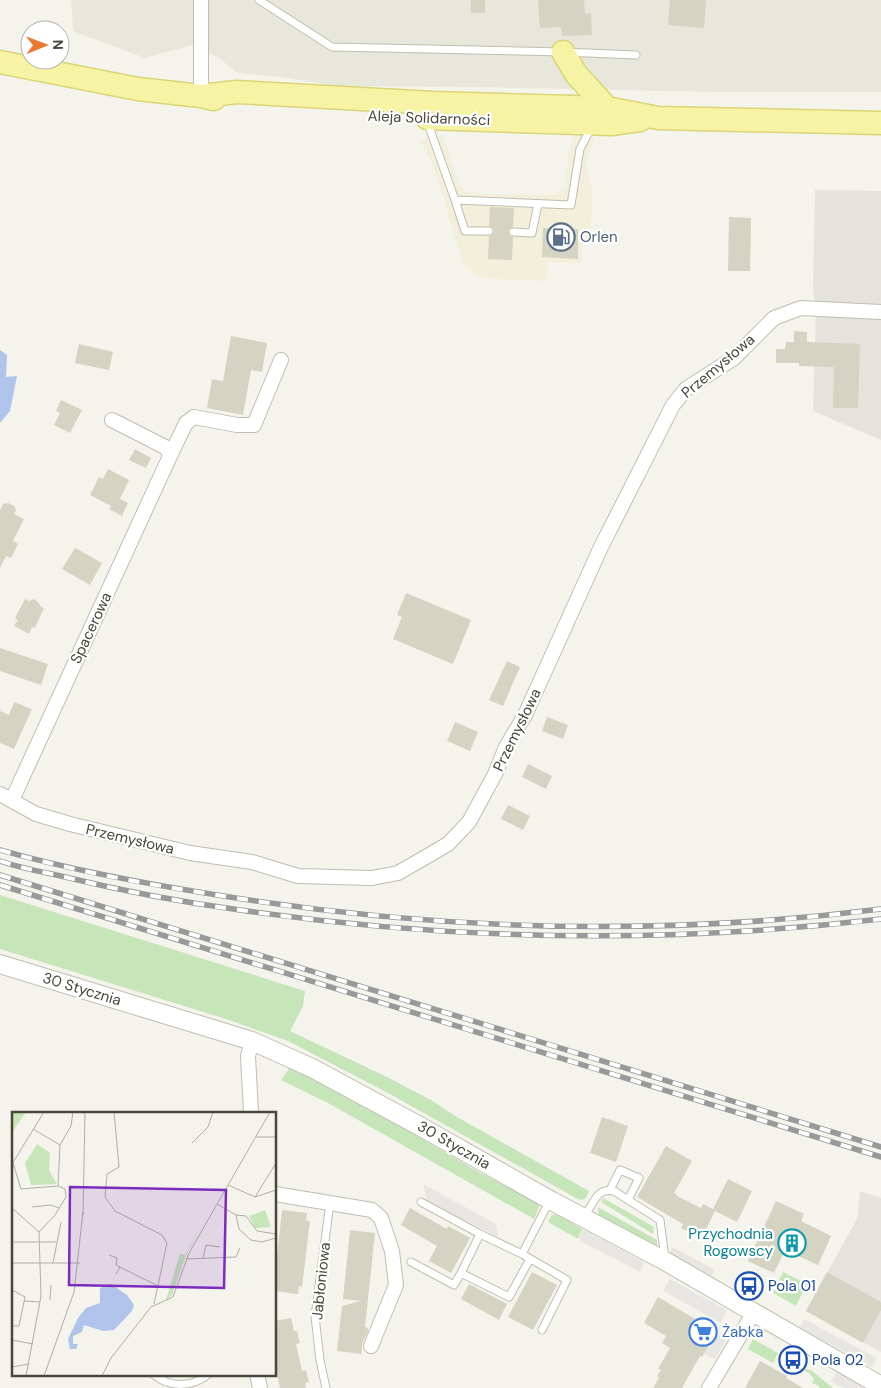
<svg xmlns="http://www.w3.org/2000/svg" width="881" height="1388" viewBox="0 0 881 1388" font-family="'DM Sans',sans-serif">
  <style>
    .residential { fill: #e8e7db }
    .commercial { fill: #f4efda }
    .industrial { fill: #e5e3dd }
    .green { fill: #c6e5b9 }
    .parking { fill: #e7e6e3 }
    .water { fill: #afc3eb }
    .building { fill: #d5d3c2 }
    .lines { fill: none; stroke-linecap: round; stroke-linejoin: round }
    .service-casing { stroke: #bfbeaf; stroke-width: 9 }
    .minor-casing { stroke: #bfbeaf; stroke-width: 16 }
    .tertiary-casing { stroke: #bfbeaf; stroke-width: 20 }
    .primary-casing { stroke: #dad575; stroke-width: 25 }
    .service { stroke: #fff; stroke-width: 7 }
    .minor { stroke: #fff; stroke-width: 14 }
    .tertiary { stroke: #fff; stroke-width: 18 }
    .primary { stroke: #f6f3a4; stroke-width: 22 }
    .rail-casing { stroke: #999; stroke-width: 5.5 }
    .rail { stroke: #fff; stroke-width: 4; stroke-dasharray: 11; stroke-linecap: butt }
    .labels { text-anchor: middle; stroke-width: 4.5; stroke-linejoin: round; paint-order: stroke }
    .street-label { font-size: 15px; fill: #49473a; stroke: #fff }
    .service-label { font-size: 15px; fill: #4e5e75; stroke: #fff; text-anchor: start }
    .culture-label { font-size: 15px; fill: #0d838f; stroke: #fff; text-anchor: end }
    .transit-label { font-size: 15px; fill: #164399; stroke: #fff; text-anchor: start }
    .shop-label { font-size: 15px; fill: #366cbe; stroke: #fff; text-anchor: start }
    .inset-road { fill: none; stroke: #b0afa5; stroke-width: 1 }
    .view { fill: #7b2cbf; fill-opacity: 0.15; stroke: #7b2cbf; stroke-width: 2.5 }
    .inset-edge { fill: none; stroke: #49473a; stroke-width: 2.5 }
  </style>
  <rect width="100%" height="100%" fill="#f5f4ec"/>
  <!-- residential -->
  <path class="residential" d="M71,0H881V92H714L473,87L337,86L281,77L237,73L219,58L192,45L145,58L73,31Z"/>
  <!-- commercial -->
  <path class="commercial" d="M574,134L594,139L586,165L592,189L591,229L582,230V263L548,262L546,281L495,279L477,277L463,262L433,166L420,140L443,135L459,186L472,194L555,195L565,187L568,157Z"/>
  <!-- industrial -->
  <path class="industrial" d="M815,190L881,191V440L813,411L816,310L813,288Z
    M860,1191L881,1198V1352L806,1311L857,1219Z"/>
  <!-- green -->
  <path class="green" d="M0,895L305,991L303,1006L290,1031L387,1077L431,1100L457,1117L589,1191L586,1198L581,1200L576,1198L388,1093L288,1041L226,1019L0,949Z
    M290,1067L393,1122L477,1171L538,1203L539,1207L534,1219L328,1103L281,1080Z
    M603,1198L654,1227L653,1234L601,1202Z
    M598,1207L657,1240V1248L599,1216Z
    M556,1214L582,1229L578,1239L548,1222L552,1215Z
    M783,1272L807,1284L796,1306L773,1293Z
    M753,1339L778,1353L773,1363L748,1349Z
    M783,1355L798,1364L795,1370L789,1366L781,1368L778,1366Z
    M801,1367L812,1371L833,1388H819V1386L812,1383L814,1379L809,1373L801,1369Z"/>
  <!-- parking -->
  <path class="parking" d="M423,1184L496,1224L498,1237L427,1201Z
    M582,1229L644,1262L640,1272L579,1240Z
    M673,1247L715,1270L710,1279L668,1256Z
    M670,1279L727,1310L721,1323L663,1291Z
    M804,1319L877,1358L872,1367L800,1328Z
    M716,1334L726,1340L715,1359L704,1354Z
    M837,1371L863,1384L861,1388H844L831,1382Z"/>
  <!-- water -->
  <path class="water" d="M0,350L7,355L6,377L17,376L10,411L0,423Z"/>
  <!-- building -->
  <path class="building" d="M471,0H485V13H471Z
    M538,0H584L585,14L591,13L592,35L562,36L561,27L540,28Z
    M670,0H706L704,28L668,25Z
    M490,207L514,208L513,227L509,229L508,232L510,236L513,237L512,260L488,259L489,236L492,235L494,231L493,228L489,226Z
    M729,217L751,218L750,271H728Z
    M543,228L578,229V259L542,257Z
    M794,331L807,332V342L860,344L858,408H833L834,367L799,366V363H776V349H785L786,342H794Z
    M231,336L267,343L262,372L251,370L243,415L207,408L212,379L223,381Z
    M79,344L113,352L109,370L75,363Z
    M61,400L82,410L70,433L54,425L60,413L56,411Z
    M135,449L151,458L146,468L129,460Z
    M108,469L129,480L120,499L128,503L122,516L109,509L111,506L90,495L99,477L103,479Z
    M8,503L14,506L16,510L14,514L24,519L13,541L18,544L11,558L6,556L0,568V510L3,504Z
    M75,548L102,563L90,585L62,569Z
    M406,593L471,620L453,664L393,639L402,617L397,615Z
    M25,599L29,601L34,599L38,602L41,607L44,608L35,628L32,627L29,634L14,626L18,620L15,618Z
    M0,648L48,664L41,685L0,671Z
    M507,661L520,667L503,706L489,700Z
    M14,702L32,709L14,749L0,743V711L9,715Z
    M547,717L568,725L563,739L542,731Z
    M455,722L478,732L470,751L447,741Z
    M528,764L552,776L546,789L522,777Z
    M508,805L530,816L523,830L501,819Z
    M602,1117L628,1126L616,1162L590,1153Z
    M666,1146L692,1161L674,1193L677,1195V1196L701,1208L703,1204L713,1209L728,1179L752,1191L737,1222L715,1211L702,1238L681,1228L683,1224L637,1197Z
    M776,1201L804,1214L801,1221L831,1236L818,1265L785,1250L774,1273L748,1261Z
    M410,1208L447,1229L448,1226L470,1238L451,1273L429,1261L437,1246L401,1225Z
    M282,1210L307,1213L306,1221H310L302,1287L299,1286L298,1294L275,1291V1274Z
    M350,1230L375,1233L365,1327L368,1328V1331L364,1340H363L361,1354L337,1351L342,1306L361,1301L343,1299Z
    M532,1272L557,1285L533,1330L508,1317Z
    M827,1272L881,1302V1310L863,1343L806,1311Z
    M469,1284L507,1304L499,1320L461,1299Z
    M658,1297L717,1332L702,1357L700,1356L682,1388H653L659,1378L657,1376L661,1370L658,1369L670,1348L662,1343L666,1336L644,1323Z
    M291,1318L294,1331H297L300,1343L296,1344L302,1371L306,1370L309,1382L305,1383L306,1388H280L275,1364V1321Z
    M760,1361L787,1376L786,1378L803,1388H745Z"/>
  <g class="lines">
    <!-- service casing -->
    <g class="service-casing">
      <path id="service" d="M259,0L332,47L563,52L636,55
        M427,121L455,200L571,205L580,149L591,128
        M455,200L465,231H489
        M513,232L532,233L538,204
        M610,1190L620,1170L639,1178L628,1200
        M421,1202L480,1234
        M583,1216C595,1205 595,1187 614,1191L660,1220L665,1258
        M522,1254L480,1234L461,1273L509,1297L530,1259
        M411,1262L454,1285L461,1273
        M542,1330L567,1280L522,1254L550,1200
        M153,1374C170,1388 191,1388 209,1374
        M326,1388L320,1360L315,1316L330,1203"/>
    </g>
    <!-- minor casing -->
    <g class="minor-casing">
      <path id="minor" d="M201,96V0
        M170,456L186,423L194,417L237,425H254L281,360
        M0,794L36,814L70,824L190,853L252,862L298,876L372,878L398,873L424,858L448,844L469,822L495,774L506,747L525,715L601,547L673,405L686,389L734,358L774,318L801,308L881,312
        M12,800L170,456L167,448L112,420
        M251,1113L248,1056L252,1041
        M275,1194L372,1210L381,1218L392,1251L396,1285L371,1346
        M257,1374L260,1388
        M709,1388L754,1312"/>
    </g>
    <!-- tertiary casing -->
    <g class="tertiary-casing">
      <path id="tertiary" d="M0,964L252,1041L312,1068L425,1129L550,1200L665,1261L881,1386"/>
    </g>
    <!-- primary casing -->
    <g class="primary-casing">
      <path id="primary" d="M563,52L576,74L607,108
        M0,62L138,89L201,96L214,99
        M201,96L237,92L433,103L607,108L658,118L881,123
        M427,118L611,124L640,120"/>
    </g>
    <!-- service -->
    <use href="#service" class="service"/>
    <!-- minor -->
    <use href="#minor" class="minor"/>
    <!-- tertiary -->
    <use href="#tertiary" class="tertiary"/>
    <!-- primary -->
    <use href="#primary" class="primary"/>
    <!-- rail casing -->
    <g class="rail-casing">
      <path id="rail" d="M0,850C77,872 157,886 236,898C449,931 667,936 881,909
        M0,861C21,868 43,872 65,877C123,891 181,902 240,910C453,941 668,944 881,919
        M0,875L881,1147
        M0,885L881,1157"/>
    </g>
    <!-- rail -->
    <use href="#rail" class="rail"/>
  </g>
  <!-- icons -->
  <defs>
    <g id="fuel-ring" transform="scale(1.4375)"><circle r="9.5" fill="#fff" stroke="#5c6f8a" stroke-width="1.5"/><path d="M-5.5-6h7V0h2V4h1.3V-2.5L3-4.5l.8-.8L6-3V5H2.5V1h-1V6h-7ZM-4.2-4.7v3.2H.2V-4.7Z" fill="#5c6f8a"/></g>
    <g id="building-ring" transform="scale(1.4375)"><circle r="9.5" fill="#fff" stroke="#0f9aa8" stroke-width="1.5"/><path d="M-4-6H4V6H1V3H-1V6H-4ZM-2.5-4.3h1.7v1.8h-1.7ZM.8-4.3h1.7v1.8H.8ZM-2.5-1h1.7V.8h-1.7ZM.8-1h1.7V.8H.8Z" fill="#0f9aa8"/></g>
    <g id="bus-ring" transform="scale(1.4375)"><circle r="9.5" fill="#fff" stroke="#1a4fb4" stroke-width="1.5"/><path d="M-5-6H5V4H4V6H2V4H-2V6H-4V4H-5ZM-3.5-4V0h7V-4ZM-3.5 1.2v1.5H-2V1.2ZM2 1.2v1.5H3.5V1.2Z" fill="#1a4fb4"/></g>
    <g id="supermarket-ring" transform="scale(1.4375)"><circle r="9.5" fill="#fff" stroke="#3f7fe0" stroke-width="1.5"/><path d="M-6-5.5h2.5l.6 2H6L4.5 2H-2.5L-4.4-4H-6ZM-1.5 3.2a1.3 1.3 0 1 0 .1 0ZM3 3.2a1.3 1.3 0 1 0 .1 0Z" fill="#3f7fe0"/></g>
  </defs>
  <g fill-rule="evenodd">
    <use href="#fuel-ring" x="561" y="237"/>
    <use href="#building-ring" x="792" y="1243"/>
    <use href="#bus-ring" x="749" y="1286"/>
    <use href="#supermarket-ring" x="703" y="1332"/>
    <use href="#bus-ring" x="793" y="1360"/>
  </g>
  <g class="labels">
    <!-- street labels -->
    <g class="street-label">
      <text transform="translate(429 118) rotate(2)" y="5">Aleja Solidarności</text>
      <text transform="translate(718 366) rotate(-40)" y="5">Przemysłowa</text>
      <text transform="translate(91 628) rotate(-65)" y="5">Spacerowa</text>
      <text transform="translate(517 730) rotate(-64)" y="5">Przemysłowa</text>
      <text transform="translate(130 839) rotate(13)" y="5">Przemysłowa</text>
      <text transform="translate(82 989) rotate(17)" y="5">30 Stycznia</text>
      <text transform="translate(454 1145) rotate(30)" y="5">30 Stycznia</text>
      <text transform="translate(321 1281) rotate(-84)" y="5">Jabłoniowa</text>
    </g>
    <!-- service labels -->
    <g class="service-label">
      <text x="580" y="242">Orlen</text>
    </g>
    <!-- culture labels -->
    <g class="culture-label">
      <text x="773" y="1239">Przychodnia<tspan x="773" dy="17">Rogowscy</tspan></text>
    </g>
    <!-- transit labels -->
    <g class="transit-label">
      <text x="768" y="1291">Pola 01</text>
      <text x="812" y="1365">Pola 02</text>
    </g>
    <!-- shop labels -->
    <g class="shop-label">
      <text x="722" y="1337">Żabka</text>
    </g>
  </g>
  <!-- overview -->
  <g transform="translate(12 1112)">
    <rect width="264" height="264" fill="#f5f4ec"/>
    <path d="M0,0H14L0,20ZM25,32L38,41L37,58L45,72L19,73L13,51ZM253,98L259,115L243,116L237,104ZM191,110L174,143L160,183L154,188L168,141L173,143Z" fill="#c6e5b9"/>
    <path d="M99,172L115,183L122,193L120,199L102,218L91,219L72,213L70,220L61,224V232H66L64,237H58L56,227L66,206L74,196L88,191V176Z" fill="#afc3eb"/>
    <path class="inset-road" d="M102,0L107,55L95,62L93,85L103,99L150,123L155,131L142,192M21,17L48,33M244,25H264M180,31L196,15L201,0M1,51L9,77L46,74M0,52L32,0M216,73L243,85L264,78M243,85L264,51M205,92L224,103L234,104L245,119L264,122M20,95L39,93L47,96M0,96L27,120M71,103L73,0M224,103L227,117L239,128L250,130L264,126M0,130H44M97,143L105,146L104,153L108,155M191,146L194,133L208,135M174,147L224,145L228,136M0,151H68M41,151L49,110M104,162L108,155L146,174M0,178L13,185L7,214H0M38,188L39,173M12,189L28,190M0,228L21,232M0,255L17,252M14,264L29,184L27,120L43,103L54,85L53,77L46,74L48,33L59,14L61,0M32,264L62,180L71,100M90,264L99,246L139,195L161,185L177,141L258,0"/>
    <path class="view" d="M58,75L214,78L212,176L57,173Z"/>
    <rect width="264" height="264" class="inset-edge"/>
  </g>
  <!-- north arrow -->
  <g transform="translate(45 45) rotate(89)"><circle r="24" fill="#ffffff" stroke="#b6b5b0"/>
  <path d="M0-4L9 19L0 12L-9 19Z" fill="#e77931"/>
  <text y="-8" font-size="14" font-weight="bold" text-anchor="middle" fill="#49473a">N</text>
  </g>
</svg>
